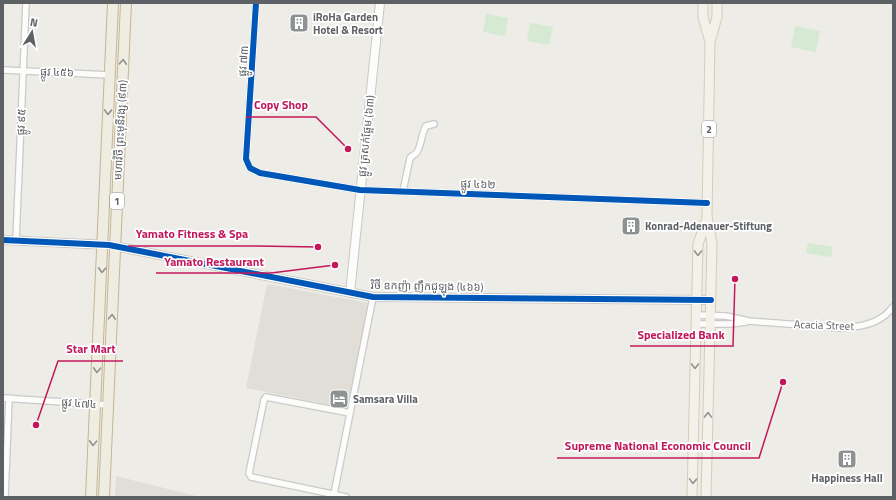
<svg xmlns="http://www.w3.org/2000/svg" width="896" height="500" viewBox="0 0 896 500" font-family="'Titillium Web','Noto Sans Khmer',sans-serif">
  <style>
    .education { fill: #e0ded7 }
    .green { fill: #d5e9d3 }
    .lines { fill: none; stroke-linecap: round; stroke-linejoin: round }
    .street-casing { stroke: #c9cac9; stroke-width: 8 }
    .secondary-casing { stroke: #c8c8c8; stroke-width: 10 }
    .primary-casing { stroke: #d5cdb6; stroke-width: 11 }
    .highway-casing { stroke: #c5b694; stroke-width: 12 }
    .street { stroke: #fcfcfb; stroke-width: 5.5 }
    .secondary { stroke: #fcfcfb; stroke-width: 8 }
    .primary { stroke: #f3f1e9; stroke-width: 9 }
    .highway { stroke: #efece2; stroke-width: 10 }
    .cycleway-casing { stroke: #fff; stroke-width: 8 }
    .cycleway { stroke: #0057b8; stroke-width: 6 }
    .oneway { stroke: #909291 }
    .oneway2 { stroke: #929393 }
    .labels { text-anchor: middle; stroke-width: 3.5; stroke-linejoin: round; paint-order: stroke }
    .shield { fill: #fff; stroke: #8e9093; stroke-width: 1 }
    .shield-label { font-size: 10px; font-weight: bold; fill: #5d6165 }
    .poi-label { font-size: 11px; font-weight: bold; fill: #5d6165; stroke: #fff; text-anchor: start }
    .street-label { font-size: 11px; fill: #5d6165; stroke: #fff }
    .leader { fill: none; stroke: #c2185b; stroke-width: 1.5 }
    .callout-dot { fill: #c2185b; stroke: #fff; stroke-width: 1.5 }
    .callout-label { font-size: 12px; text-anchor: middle; font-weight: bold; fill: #c2185b; stroke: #fff; stroke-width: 3.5; stroke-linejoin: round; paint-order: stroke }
  </style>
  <rect width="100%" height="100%" fill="#edece7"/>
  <!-- education -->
  <path class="education" d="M267,284L368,303L347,408L246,388Z
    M116,476L200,497H115Z"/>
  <!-- green -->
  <path class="green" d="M486,14L508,18L505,36L483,32Z
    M530,23L553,27L549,45L527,41Z
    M795,26L820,31L816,52L791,47Z
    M808,243L833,247L831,257L806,253Z"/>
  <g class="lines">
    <!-- street casing -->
    <g class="street-casing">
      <path id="street" d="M256,3L246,159L250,168L260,173L360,190L707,203
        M3,70L110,75
        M403,191L410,158C412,156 416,154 417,152C422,144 421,134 426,126L434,124
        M16,240L26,3
        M696,315L726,316L749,321L840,328C855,327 871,326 884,316C887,314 890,310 893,307
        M696,324H730L746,322
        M3,398L108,405
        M334,494L373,297
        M5,497L9,398
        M346,497L251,477L249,473L264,400L266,397L350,413"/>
    </g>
    <!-- secondary casing -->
    <g class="secondary-casing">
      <path id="secondary" d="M3,240L109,245L373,297L711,300
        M350,293L380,3"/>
    </g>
    <!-- primary casing -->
    <g class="primary-casing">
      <path id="primary" d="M703,3V17L710,42
        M692,497L698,244L707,218
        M706,497L712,244L707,216L710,42L717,17V3"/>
    </g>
    <!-- highway casing -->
    <g class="highway-casing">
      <path id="highway" d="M91,497L113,3
        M104,497L126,3"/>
    </g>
    <!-- street -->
    <use href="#street" class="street"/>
    <!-- secondary -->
    <use href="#secondary" class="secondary"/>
    <!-- primary -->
    <use href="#primary" class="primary"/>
    <!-- highway -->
    <use href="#highway" class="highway"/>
    <!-- cycleway casing -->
    <g class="cycleway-casing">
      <path id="cycleway" d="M256,3L246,159L250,168L260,173L360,190L707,203
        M3,240L109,245L373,297L711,300"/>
    </g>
    <!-- cycleway -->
    <use href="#cycleway" class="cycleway"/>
  </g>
  <!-- one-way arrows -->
  <defs><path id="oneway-chevron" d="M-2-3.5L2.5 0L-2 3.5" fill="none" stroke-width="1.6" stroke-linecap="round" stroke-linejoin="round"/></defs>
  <g class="oneway">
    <use href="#oneway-chevron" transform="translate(123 62) rotate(-87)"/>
    <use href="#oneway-chevron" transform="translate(108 112) rotate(92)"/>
    <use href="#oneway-chevron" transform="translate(102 270) rotate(93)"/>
    <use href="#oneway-chevron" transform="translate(112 317) rotate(-87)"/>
    <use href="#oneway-chevron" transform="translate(97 370) rotate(93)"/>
    <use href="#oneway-chevron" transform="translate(93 443) rotate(93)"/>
  </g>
  <g class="oneway2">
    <use href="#oneway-chevron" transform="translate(698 253) rotate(91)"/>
    <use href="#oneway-chevron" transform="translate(695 366) rotate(91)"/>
    <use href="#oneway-chevron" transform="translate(708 415) rotate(-88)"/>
    <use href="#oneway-chevron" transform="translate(693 481) rotate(92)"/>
  </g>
  <!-- icons -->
  <defs>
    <g id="building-square" transform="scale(1)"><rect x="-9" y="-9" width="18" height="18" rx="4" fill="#8f9292" stroke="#fff"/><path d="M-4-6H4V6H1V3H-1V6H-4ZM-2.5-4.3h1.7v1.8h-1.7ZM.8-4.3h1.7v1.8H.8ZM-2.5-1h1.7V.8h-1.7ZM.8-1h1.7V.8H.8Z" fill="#fff"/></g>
    <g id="hotel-square" transform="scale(1)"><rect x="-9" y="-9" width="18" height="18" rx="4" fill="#8f9292" stroke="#fff"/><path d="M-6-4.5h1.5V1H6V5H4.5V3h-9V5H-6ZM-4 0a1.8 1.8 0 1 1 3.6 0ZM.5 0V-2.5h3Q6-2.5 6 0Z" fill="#fff"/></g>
  </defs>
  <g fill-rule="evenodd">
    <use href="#building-square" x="299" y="23"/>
    <use href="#building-square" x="631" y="226"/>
    <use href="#hotel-square" x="339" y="399"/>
    <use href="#building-square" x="847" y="459"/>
  </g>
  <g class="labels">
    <!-- shield labels -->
    <g class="shield">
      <rect x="702" y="121" width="14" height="16" rx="3"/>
      <rect x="110" y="193" width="14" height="16" rx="3"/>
    </g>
    <g class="shield-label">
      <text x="709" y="133">2</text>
      <text x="117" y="205">1</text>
    </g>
    <!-- poi labels -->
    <g class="poi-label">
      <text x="313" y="21">iRoHa Garden<tspan x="313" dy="13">Hotel &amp; Resort</tspan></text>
      <text x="645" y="230">Konrad-Adenauer-Stiftung</text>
      <text x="353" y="403">Samsara Villa</text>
      <text x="847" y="482" text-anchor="middle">Happiness Hall</text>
    </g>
    <!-- street labels -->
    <g class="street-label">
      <text transform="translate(243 61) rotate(-86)" y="4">ផ្លូវ ៧៣</text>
      <text transform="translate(57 72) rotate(2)" y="4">ផ្លូវ ៤៥៦</text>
      <text transform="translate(21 122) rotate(-88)" y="4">ផ្លូវ ៩៥</text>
      <text transform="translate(120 130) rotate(-87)" y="4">មហាវិថី ព្រះមុនីវង្ស (៩៣)</text>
      <text transform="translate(366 136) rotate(-84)" y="4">ផ្លូវ ត្រសក់ផ្អែម (៦៣)</text>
      <text transform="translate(478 184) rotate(2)" y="4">ផ្លូវ ៤៦២</text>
      <text transform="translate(427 286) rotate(1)" y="4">វិថី ឧកញ៉ា ញឹកជូឡុង (៤៦៦)</text>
      <text transform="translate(824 325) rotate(2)" y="4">Acacia Street</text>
      <text transform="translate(79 403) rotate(4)" y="4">ផ្លូវ ៤៧៤</text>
    </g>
  </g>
  <!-- callouts -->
  <path class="leader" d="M348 149L316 117H246M318 247L256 246H128M335 265L271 273H156M735 279L733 346H630M36 425L58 361H123M783 382L759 458H557"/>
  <g class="callout-dot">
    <circle cx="348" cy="149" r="4"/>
    <circle cx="318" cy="247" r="4"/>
    <circle cx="335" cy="265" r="4"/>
    <circle cx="735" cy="279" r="4"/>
    <circle cx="36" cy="425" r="4"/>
    <circle cx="783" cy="382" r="4"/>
  </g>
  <g class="callout-label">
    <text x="281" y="109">Copy Shop</text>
    <text x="192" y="238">Yamato Fitness &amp; Spa</text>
    <text x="214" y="266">Yamato Restaurant</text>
    <text x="681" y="339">Specialized Bank</text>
    <text x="91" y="353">Star Mart</text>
    <text x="658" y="450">Supreme National Economic Council</text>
  </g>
  <!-- border -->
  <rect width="896" height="500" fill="none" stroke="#5d6165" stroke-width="8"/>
  <!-- north arrow -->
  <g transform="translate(32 32) rotate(11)" stroke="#ffffff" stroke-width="3" paint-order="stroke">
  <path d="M0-3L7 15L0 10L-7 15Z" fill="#5d6165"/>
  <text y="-6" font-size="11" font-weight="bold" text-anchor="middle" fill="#5d6165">N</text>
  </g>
</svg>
